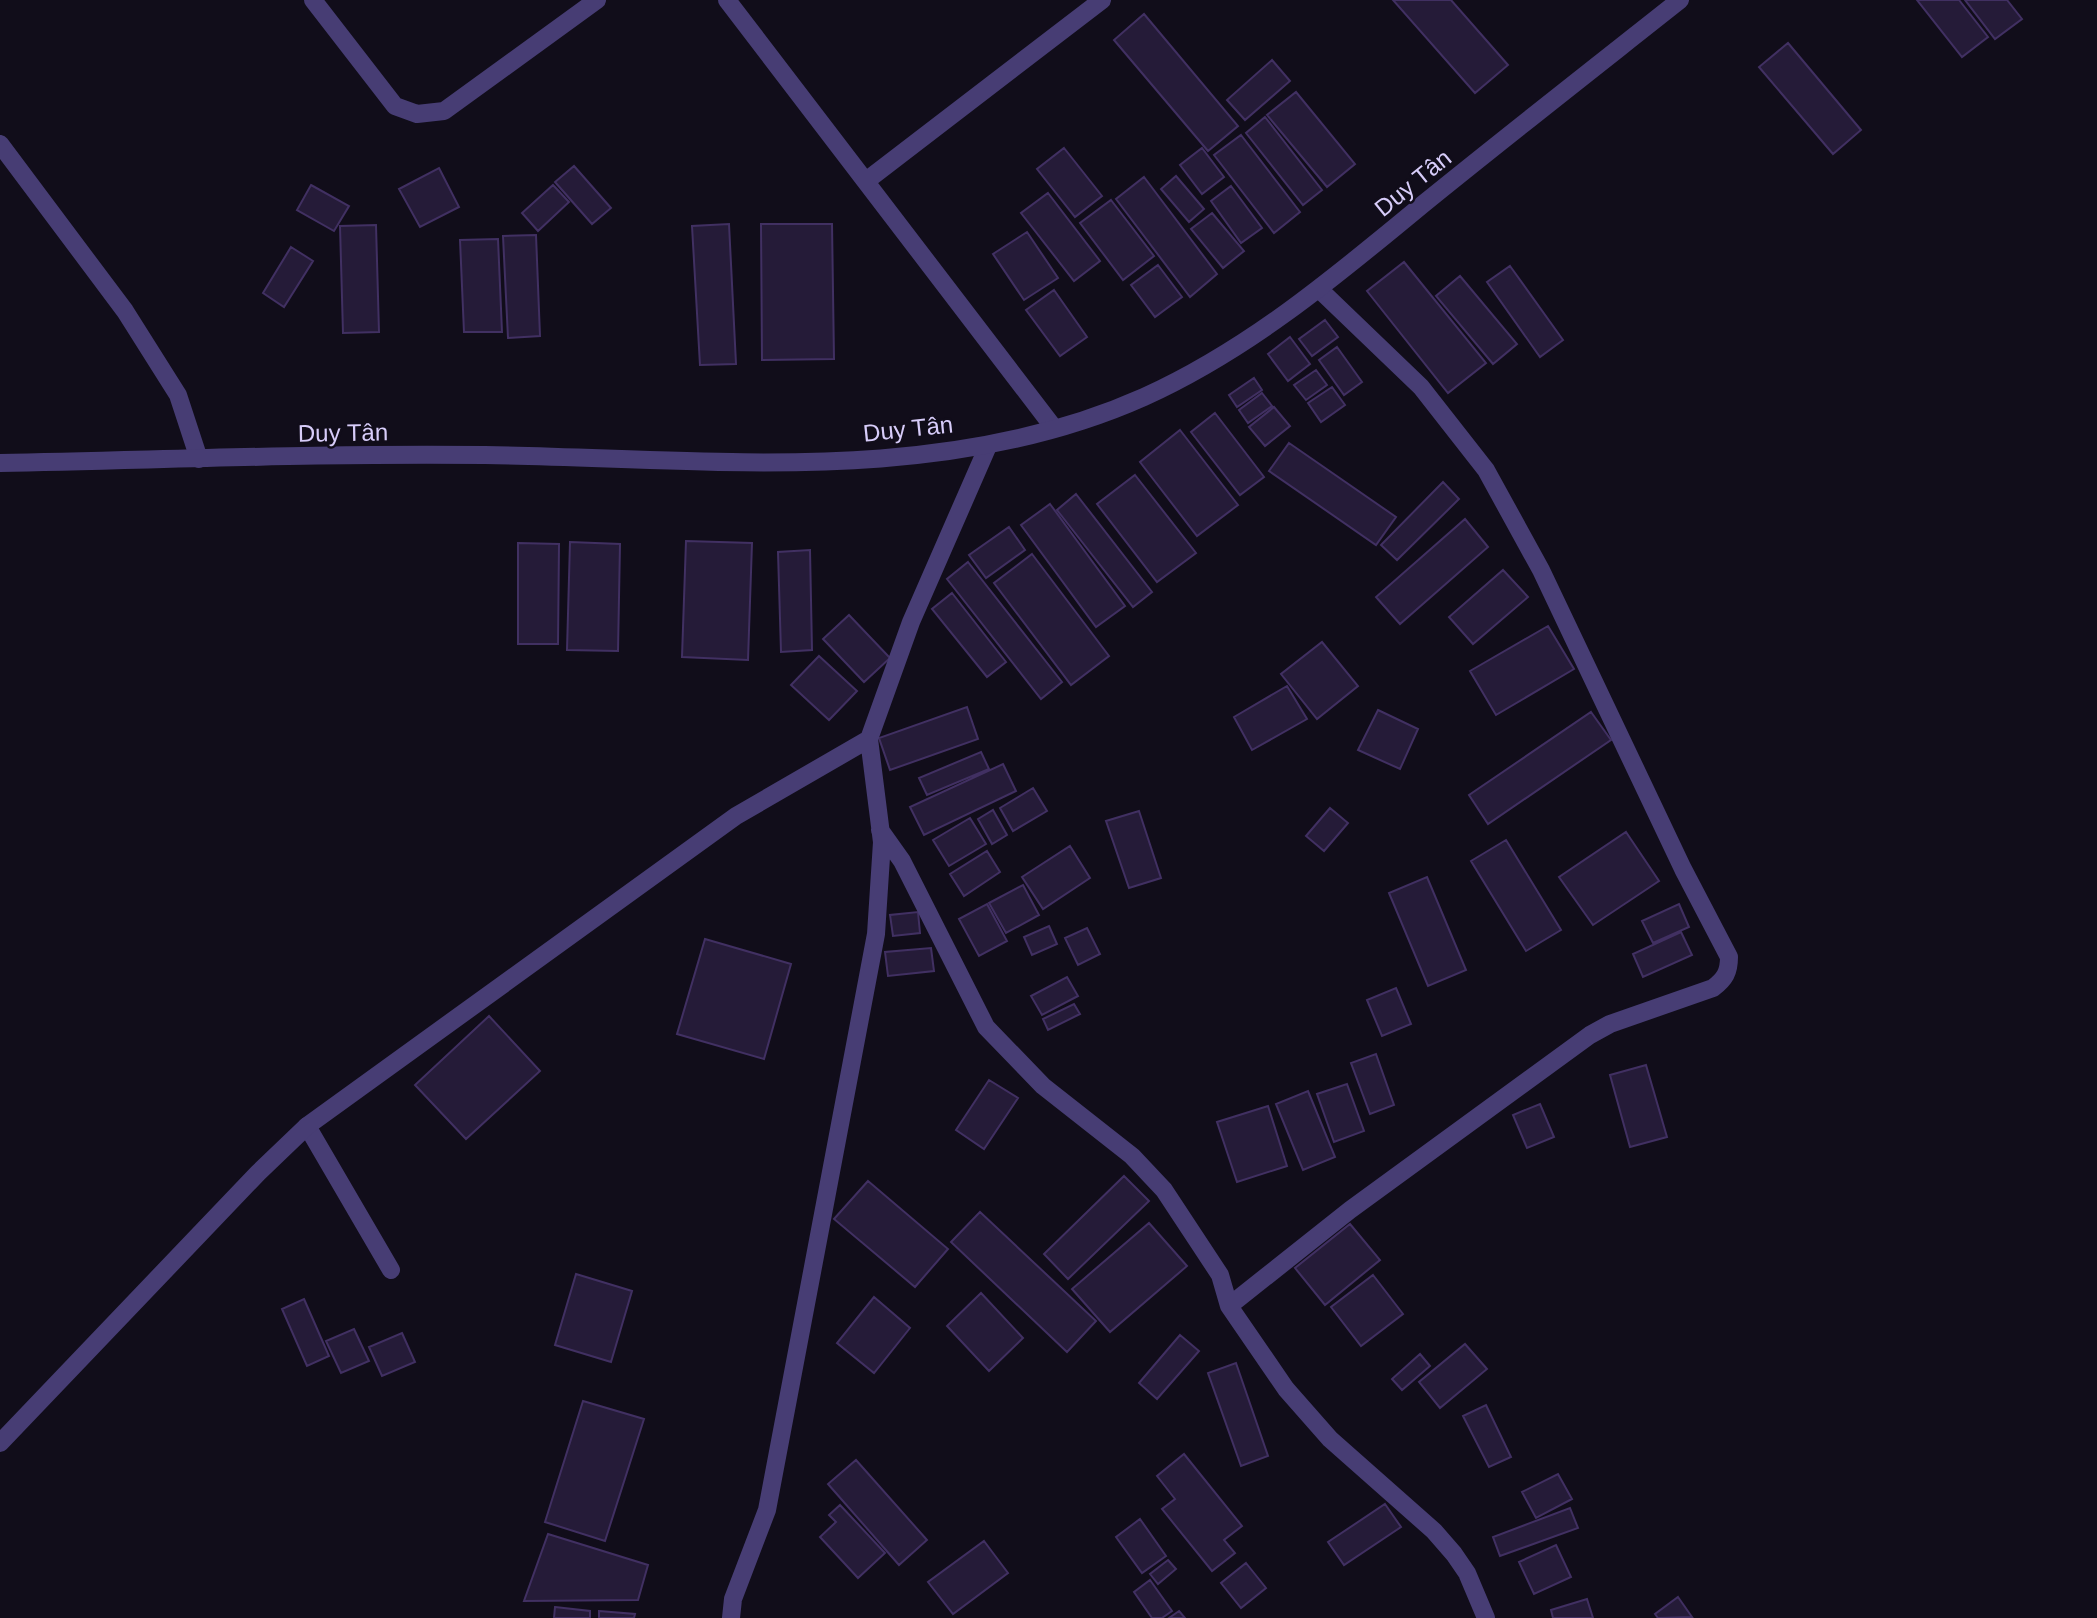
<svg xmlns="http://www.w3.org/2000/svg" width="2097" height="1618" viewBox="0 0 2097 1618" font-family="Arial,sans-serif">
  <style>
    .building { fill: #251b38; stroke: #413062; stroke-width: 2 }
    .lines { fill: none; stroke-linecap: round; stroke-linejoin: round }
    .service { stroke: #473d74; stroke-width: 18 }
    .minor { stroke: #473d74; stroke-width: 18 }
    .tertiary { stroke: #473d74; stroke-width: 18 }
    .labels { text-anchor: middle; stroke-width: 5; stroke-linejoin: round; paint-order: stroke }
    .street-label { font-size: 24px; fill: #d7ccf9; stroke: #110d1a }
  </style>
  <rect width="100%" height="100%" fill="#110d1a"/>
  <!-- building -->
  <path class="building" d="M1393,0H1451L1508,65L1475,93Z
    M1917,0H1959L1988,37L1962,57Z
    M1965,0H2007L2022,19L1995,39Z
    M1144,14L1238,126L1208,151L1114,40Z
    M1788,43L1861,130L1833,154L1759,67Z
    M1272,60L1290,81L1245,120L1227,100Z
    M1296,92L1355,164L1327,187L1267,115Z
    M1265,117L1322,190L1303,205L1246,133Z
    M1241,135L1300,212L1274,233L1214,155Z
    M1064,148L1102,196L1075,217L1037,169Z
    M1202,148L1224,177L1202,194L1180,165Z
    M574,166L611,208L592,224L555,182Z
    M439,168L459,207L420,227L399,189Z
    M1176,176L1204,209L1189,222L1161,189Z
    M1144,177L1217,274L1190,297L1116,199Z
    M311,185L349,206L334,231L297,210Z
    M553,185L569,202L538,231L522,213Z
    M1231,186L1262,228L1241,243L1211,201Z
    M1048,193L1100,261L1074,281L1021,213Z
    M1111,200L1154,256L1123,280L1080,223Z
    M1212,213L1244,251L1223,268L1191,229Z
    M729,224L736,364L700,365L692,226Z
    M761,224H832L834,359L762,360Z
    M376,225L379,332L343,333L340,226Z
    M1027,232L1058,278L1024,300L993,254Z
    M536,235L540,336L508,338L503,236Z
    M498,239L502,332H464L460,240Z
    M291,247L313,261L284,307L263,293Z
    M1404,262L1486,363L1448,393L1367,291Z
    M1158,265L1182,297L1155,317L1131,285Z
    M1510,266L1563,340L1540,357L1487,282Z
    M1460,276L1517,344L1493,364L1436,296Z
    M1054,290L1087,337L1060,356L1026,310Z
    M1325,320L1338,337L1312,356L1299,339Z
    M1290,337L1310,364L1288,381L1268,354Z
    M1337,347L1362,382L1344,395L1319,360Z
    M1316,370L1327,385L1306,400L1294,385Z
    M1254,378L1262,390L1237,407L1229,395Z
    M1332,387L1345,405L1321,422L1308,403Z
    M1262,393L1272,406L1248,423L1239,410Z
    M1274,407L1290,426L1265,446L1249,427Z
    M1215,413L1264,477L1240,495L1191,432Z
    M1180,430L1238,505L1197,536L1140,462Z
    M1289,443L1396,517L1376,545L1269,471Z
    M1135,475L1196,553L1157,582L1097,504Z
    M1443,482L1459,499L1397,560L1381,545Z
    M1076,494L1152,592L1133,607L1057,510Z
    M1050,504L1125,606L1096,627L1021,525Z
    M1465,519L1488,547L1400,624L1376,597Z
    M1009,527L1025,550L986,578L969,555Z
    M686,541L752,543L748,660L682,657Z
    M570,542L620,544L618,651L567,650Z
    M518,543L559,544L558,644H518Z
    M810,550L812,650L781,652L778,552Z
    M1032,554L1109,656L1071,685L994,583Z
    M968,562L1062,682L1041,699L947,579Z
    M1503,570L1528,597L1473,644L1449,617Z
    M952,593L1006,662L987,677L932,609Z
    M849,615L890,658L864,682L823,639Z
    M1548,626L1574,669L1496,715L1470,671Z
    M1322,642L1358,686L1317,719L1281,674Z
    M819,656L857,691L829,720L791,685Z
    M1287,686L1307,719L1252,750L1234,717Z
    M967,707L978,739L890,770L879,738Z
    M1378,710L1418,729L1400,769L1358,750Z
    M1591,712L1611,740L1488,824L1469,795Z
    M981,752L989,769L927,795L919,778Z
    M1003,764L1016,791L924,835L910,807Z
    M1033,788L1047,811L1013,831L1000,808Z
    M1330,808L1348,823L1324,851L1306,836Z
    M993,810L1007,835L992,844L978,819Z
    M1139,811L1161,878L1129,888L1106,821Z
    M970,818L986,844L949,866L933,840Z
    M1626,832L1659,881L1593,925L1559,877Z
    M1506,840L1561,930L1526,951L1471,861Z
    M1070,846L1090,878L1043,909L1022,877Z
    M987,851L1000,872L964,896L950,874Z
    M1427,877L1466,970L1428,986L1389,893Z
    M1023,885L1039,915L1006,933L989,903Z
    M987,904L1007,941L979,956L959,919Z
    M1679,904L1689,927L1653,943L1642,921Z
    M918,912L920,933L893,936L890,915Z
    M1049,926L1057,944L1032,955L1024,937Z
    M1087,928L1100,954L1078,965L1065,938Z
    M1681,932L1692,955L1643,977L1633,954Z
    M705,939L791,964L764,1059L677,1034Z
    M931,948L934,971L888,976L885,952Z
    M1067,977L1078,996L1042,1015L1031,996Z
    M1396,988L1411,1024L1382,1036L1367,1000Z
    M1074,1004L1080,1014L1048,1030L1043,1019Z
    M489,1016L540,1071L466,1139L415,1085Z
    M1376,1054L1394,1105L1370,1114L1351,1063Z
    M1646,1065L1667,1137L1630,1147L1610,1075Z
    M989,1080L1018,1098L984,1149L956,1130Z
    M1347,1084L1364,1131L1334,1142L1317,1094Z
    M1308,1091L1335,1157L1303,1170L1276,1104Z
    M1540,1104L1554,1137L1527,1148L1513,1115Z
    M1268,1106L1287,1166L1237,1182L1217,1122Z
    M1124,1176L1149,1201L1068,1279L1044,1254Z
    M868,1181L948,1249L915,1287L834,1219Z
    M980,1212L1096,1321L1067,1352L951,1242Z
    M1149,1223L1187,1266L1110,1332L1072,1289Z
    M1350,1224L1380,1260L1325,1305L1295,1268Z
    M576,1274L632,1291L611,1362L555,1345Z
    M1373,1275L1403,1314L1361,1346L1331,1307Z
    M981,1293L1023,1338L989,1371L947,1326Z
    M874,1297L910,1328L874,1373L837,1343Z
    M304,1299L329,1356L307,1366L282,1309Z
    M354,1329L369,1361L341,1373L326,1341Z
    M402,1333L415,1362L382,1376L369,1347Z
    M1180,1335L1199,1351L1157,1399L1139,1383Z
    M1465,1344L1487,1369L1440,1408L1419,1382Z
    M1420,1354L1430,1366L1402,1390L1392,1379Z
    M1236,1363L1268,1456L1241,1466L1208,1373Z
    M583,1401L644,1419L605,1541L545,1522Z
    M1486,1405L1511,1457L1489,1467L1463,1416Z
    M1184,1454L1242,1526L1224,1540L1235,1553L1212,1571L1162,1509L1175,1499L1157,1476Z
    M856,1460L927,1540L899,1565L828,1484Z
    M1558,1474L1572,1499L1536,1518L1522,1492Z
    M1385,1504L1401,1527L1344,1565L1328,1542Z
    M840,1505L885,1553L858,1578L820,1537L836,1522L829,1515Z
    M1570,1508L1578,1528L1500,1556L1493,1537Z
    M1140,1519L1166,1556L1142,1573L1116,1537Z
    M548,1534L648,1565L638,1600L524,1601Z
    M984,1541L1008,1573L953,1614L928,1582Z
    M1556,1545L1571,1577L1534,1594L1519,1562Z
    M1168,1560L1176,1569L1158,1584L1150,1574Z
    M1246,1563L1266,1588L1241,1608L1221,1583Z
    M1150,1580L1172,1611L1162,1618H1152L1134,1592Z
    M1678,1597L1692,1617L1658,1618L1655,1614Z
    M1587,1599L1593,1618H1553L1551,1610Z
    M555,1607L590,1611V1618H554Z
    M599,1611L635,1614L634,1618H599Z
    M1179,1611L1185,1618H1169Z"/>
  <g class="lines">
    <!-- service -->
    <path class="service" d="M307,1126L391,1270"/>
    <!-- minor -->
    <path class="minor" d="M313,0L395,106L417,114L444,111L597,0
      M727,0L1054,428
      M0,144L125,311L178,395L199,459
      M866,181L1102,0
      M880,830L902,861L986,1027L1043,1086L1132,1156L1164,1190L1220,1275L1229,1306L1286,1389L1330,1439L1434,1531L1454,1554L1467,1573L1486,1618
      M1229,1306L1350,1210L1590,1035L1610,1024L1713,988C1725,979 1729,972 1729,957L1683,869L1541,570L1486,470L1421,387L1320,290
      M0,1443L258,1173L307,1126L736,816L869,739
      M731,1618L733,1599L767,1510L876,934L882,842L869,739L911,622L988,446"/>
    <!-- tertiary -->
    <path class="tertiary" d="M0,463C161,460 324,453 485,455C704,458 938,489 1144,397C1248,350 1335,277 1422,205C1507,136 1594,68 1680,0"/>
  </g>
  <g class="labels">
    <!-- street labels -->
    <g class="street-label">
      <text transform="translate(1413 183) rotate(-39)" y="8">Duy Tân</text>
      <text transform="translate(908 429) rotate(-6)" y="8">Duy Tân</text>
      <text transform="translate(343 433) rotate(-1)" y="8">Duy Tân</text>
    </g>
  </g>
</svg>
